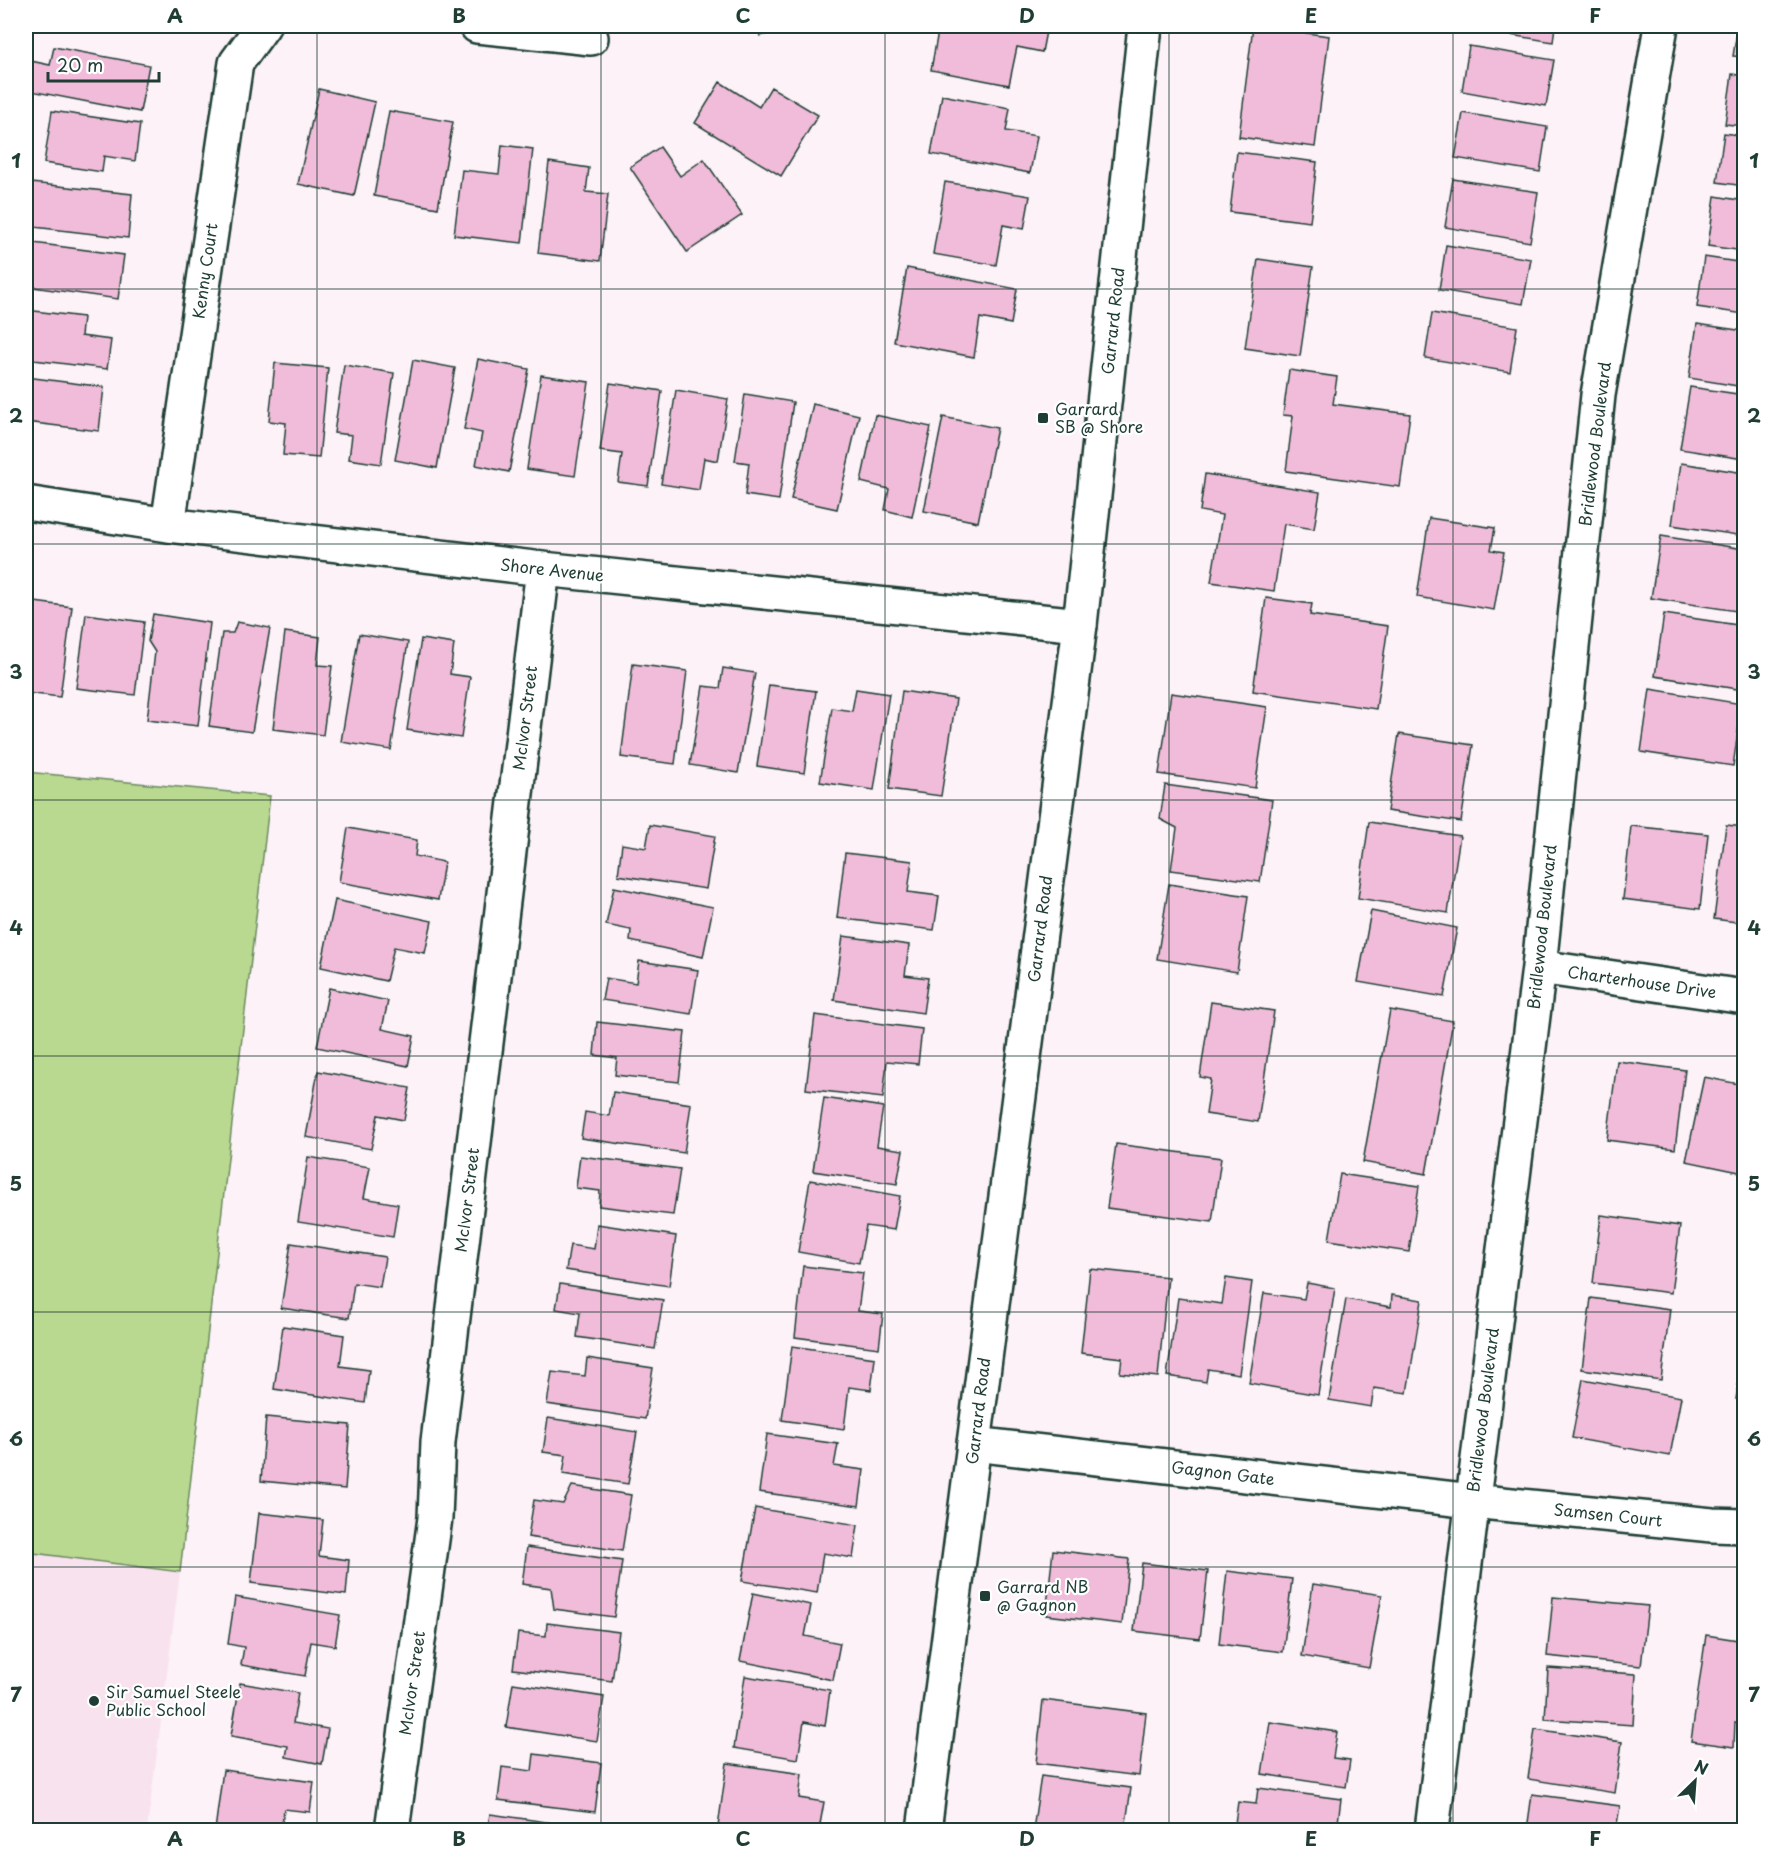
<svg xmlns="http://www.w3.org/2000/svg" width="1770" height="1856" viewBox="0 0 1770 1856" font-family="'Playpen Sans',sans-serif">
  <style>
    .built { fill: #f8e2ee }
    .green { fill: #b9d890; stroke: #6c8a62; stroke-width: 1.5 }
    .building { fill: #f0bcd9; stroke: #1f3d34; stroke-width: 1.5 }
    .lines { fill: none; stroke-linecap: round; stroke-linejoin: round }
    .street-casing { stroke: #1f3d34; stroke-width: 38 }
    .secondary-casing { stroke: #1f3d34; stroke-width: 38 }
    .street { stroke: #fff; stroke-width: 33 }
    .secondary { stroke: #fff; stroke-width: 33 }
    .grid { fill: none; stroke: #1f3d34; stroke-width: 1.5; stroke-opacity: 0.55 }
    .poi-dot { fill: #1f3d34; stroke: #fff; stroke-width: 2 }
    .labels { text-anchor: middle; stroke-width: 4.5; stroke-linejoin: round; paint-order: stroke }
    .street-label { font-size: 16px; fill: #1f3d34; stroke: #fff }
    .poi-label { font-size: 16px; fill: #1f3d34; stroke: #fff; text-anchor: start }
    .neatline { fill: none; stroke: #1f3d34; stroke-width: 2 }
    .grid-label { font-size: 20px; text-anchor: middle; font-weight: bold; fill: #1f3d34 }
  </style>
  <rect width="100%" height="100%" fill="#fcf2f7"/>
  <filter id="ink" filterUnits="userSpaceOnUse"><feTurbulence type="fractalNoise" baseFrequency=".0167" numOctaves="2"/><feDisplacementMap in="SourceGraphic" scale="12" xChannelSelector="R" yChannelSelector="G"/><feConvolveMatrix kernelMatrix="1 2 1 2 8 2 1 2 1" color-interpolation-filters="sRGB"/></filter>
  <g filter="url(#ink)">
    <!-- built -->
    <path class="built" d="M26,1552L180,1572L147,1830H26Z"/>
    <!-- green -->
    <path class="green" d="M26,772L270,796L180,1572L26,1552Z"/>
    <!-- building -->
    <path class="building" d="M757,26H795L760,36Z
      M939,26H1047L1042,52L1017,47L1009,85L931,70Z
      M1253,26L1329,36L1315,147L1239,137Z
      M1468,26H1555L1553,42L1468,28Z
      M1738,26H1744V57L1733,56Z
      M1469,46L1554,60L1546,106L1462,91Z
      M54,47L149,65L140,112L26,90V60L50,65Z
      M1732,74L1744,76V126L1725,124Z
      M720,82L759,107L771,87L818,115L781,176L695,123Z
      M319,89L375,102L354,196L298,184Z
      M942,95L1010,108L1006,131L1037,136L1030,173L931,154Z
      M52,111L140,124L135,161L104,156L102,172L44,163Z
      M389,111L453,122L438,208L374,196Z
      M1463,113L1547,127L1540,172L1455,158Z
      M1724,133L1744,136V186L1717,182Z
      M502,145L533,149L522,243L454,235L462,170L499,174Z
      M660,147L680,176L704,159L742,215L687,252L630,167Z
      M1237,152L1317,162L1310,222L1230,212Z
      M549,162L589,168L586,192L608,194L600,261L538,253Z
      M1453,179L1538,192L1530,242L1445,227Z
      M945,182L1030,196L1024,229L1003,225L996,265L933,254Z
      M31,183L132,194L128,238L26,226Z
      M1715,196L1744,201V251L1708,246Z
      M26,242L124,255L118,299L26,286Z
      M1446,245L1531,259L1523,304L1439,290Z
      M1704,257L1744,263V314L1697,307Z
      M1258,259L1313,267L1300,356L1245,348Z
      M907,268L1017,289L1011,324L980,318L974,357L894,342Z
      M26,310L83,317L81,336L111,340L107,369L26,359Z
      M1432,313L1517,327L1510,372L1425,358Z
      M1697,324L1744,331V387L1689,378Z
      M478,359L529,369L509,472L476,465L482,433L464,429Z
      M413,360L455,368L437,468L395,460Z
      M275,363L328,368L319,458L283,455L286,423L269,421Z
      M344,365L394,373L381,464L349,459L352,435L334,433Z
      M1289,370L1337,377L1333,404L1410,414L1400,487L1286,471L1293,416L1283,415Z
      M541,375L589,382L575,476L527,469Z
      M26,377L104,387L99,431L26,422Z
      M610,383L662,391L648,486L618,482L622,454L600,451Z
      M1690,387L1744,395V459L1680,449Z
      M676,390L728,399L718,461L704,458L699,490L661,484Z
      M745,394L793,402L779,500L745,495L749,463L735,461Z
      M813,404L859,415L837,509L791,499Z
      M875,415L931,427L912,517L885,510L889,489L861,482Z
      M943,417L997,428L978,522L924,511Z
      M1681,463L1744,473V536L1672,525Z
      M1205,474L1320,492L1314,529L1284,524L1274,591L1211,582L1222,515L1200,511Z
      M1429,518L1495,528L1491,550L1504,552L1494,610L1417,597Z
      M1661,536L1744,549L1743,612L1651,598Z
      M1266,598L1312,604L1310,615L1388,626L1376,709L1253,691Z
      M27,601L72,607L60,697L26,693V616Z
      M86,614L144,622L135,695L76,688Z
      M153,614L210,623L198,726L147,720L155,652L148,641Z
      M1664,614L1744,626V690L1655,676Z
      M237,622L270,628L252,732L209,726L222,633H233Z
      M285,632L320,637L317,665L332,666L323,735L273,729Z
      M359,634L408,642L391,750L341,742Z
      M421,639L454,644L450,674L470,677L461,738L407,730Z
      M633,664L687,671L675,764L621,757Z
      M723,668L755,673L738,773L690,765L703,686L720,688Z
      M769,685L816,691L804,773L757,766Z
      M856,689L889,694L874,790L820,782L832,708L852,711Z
      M1650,689L1742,704L1733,766L1641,752Z
      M902,691L956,699L941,796L889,789Z
      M1171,693L1267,707L1255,788L1159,774Z
      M1399,734L1473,745L1461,822L1387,811Z
      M1165,785L1272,800L1260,882L1171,870L1177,828L1160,819Z
      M1369,822L1460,836L1448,913L1358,898Z
      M650,825L715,836L706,889L618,875L622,844L646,848Z
      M1726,825L1744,827V923L1714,919Z
      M1631,826L1708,834L1700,909L1623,899Z
      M348,828L417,840L415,856L444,862L438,900L339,882Z
      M845,853L912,861L908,892L939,896L934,930L837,918Z
      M1169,884L1248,896L1237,972L1157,959Z
      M614,887L713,907L703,957L630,941L631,930L606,925Z
      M335,900L432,921L425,953L394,947L386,981L321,967Z
      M1371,911L1457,928L1444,997L1358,982Z
      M843,936L909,945L905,975L928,978L923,1013L834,1000Z
      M639,961L698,970L691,1014L602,1000L606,978L636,983Z
      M329,988L388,1001L382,1029L414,1036L408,1066L317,1047Z
      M1211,1002L1274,1011L1258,1122L1206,1114L1211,1079L1200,1077Z
      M1390,1010L1453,1021L1426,1174L1363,1162Z
      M815,1015L922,1029L918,1064L887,1061L883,1098L806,1089Z
      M597,1022L685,1032L679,1082L615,1075L617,1058L594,1055Z
      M1617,1061L1685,1070L1675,1149L1607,1140Z
      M318,1071L410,1088L404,1120L378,1115L371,1149L306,1137Z
      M1704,1077L1744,1085V1173L1686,1161Z
      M613,1092L691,1104L684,1153L581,1138L585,1112L609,1116Z
      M824,1098L883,1107L877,1146L903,1150L897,1184L813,1171Z
      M1116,1144L1221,1158L1212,1222L1107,1208Z
      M580,1156L680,1169L673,1215L599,1206L600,1191L576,1188Z
      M308,1157L370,1167L364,1198L398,1204L393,1237L298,1222Z
      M1340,1174L1419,1186L1409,1252L1329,1240Z
      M810,1180L900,1196L894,1230L866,1226L859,1263L798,1252Z
      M1601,1215L1680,1226L1671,1293L1593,1283Z
      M597,1224L676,1236L669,1286L566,1270L570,1245L594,1249Z
      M291,1243L385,1257L380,1287L354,1283L349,1318L281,1308Z
      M803,1266L863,1273L858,1311L883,1314L879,1348L795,1337Z
      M1090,1269L1168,1277L1158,1377L1120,1373L1122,1358L1081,1353Z
      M1226,1278L1252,1282L1239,1374L1208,1369L1206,1382L1167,1376L1178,1298L1222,1304Z
      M1307,1283L1335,1288L1318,1395L1249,1383L1264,1293L1304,1299Z
      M560,1284L663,1300L655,1349L577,1337L580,1313L556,1309Z
      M1392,1295L1422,1300L1407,1393L1374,1388L1371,1407L1329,1400L1346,1299L1391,1307Z
      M1591,1298L1670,1309L1661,1380L1582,1369Z
      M283,1326L344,1335L340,1366L369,1370L365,1403L274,1389Z
      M792,1346L875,1358L871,1390L849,1387L844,1429L782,1420Z
      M1744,1348V1400L1736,1399Z
      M587,1358L653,1368L645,1419L547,1404L552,1372L585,1376Z
      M1583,1379L1681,1397L1670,1456L1572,1438Z
      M266,1417L350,1425L345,1489L261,1481Z
      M548,1418L637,1432L628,1484L563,1474L566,1455L543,1452Z
      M767,1434L838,1444L834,1466L864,1470L859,1506L759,1492Z
      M572,1486L631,1495L622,1551L528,1537L534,1500L563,1504Z
      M755,1508L858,1525L853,1558L823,1553L817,1593L742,1581Z
      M259,1513L323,1520L319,1556L349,1560L346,1595L251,1583Z
      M527,1547L622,1561L614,1617L554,1609L551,1588L522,1584Z
      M1053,1550L1129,1559L1122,1624L1046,1615Z
      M1142,1563L1208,1571L1200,1639L1134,1631Z
      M1227,1571L1292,1579L1283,1652L1219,1644Z
      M1313,1584L1382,1595L1369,1668L1302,1656Z
      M753,1593L811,1605L805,1636L840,1643L833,1680L740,1661Z
      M235,1597L340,1615L335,1646L311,1642L305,1676L241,1665L244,1647L228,1644Z
      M1553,1597L1648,1606L1641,1666L1547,1656Z
      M547,1623L619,1632L612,1681L513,1669L518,1633L546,1636Z
      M1706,1635L1744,1641V1724L1735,1722L1734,1747L1691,1741Z
      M1548,1668L1636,1674L1633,1725L1545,1719Z
      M745,1676L830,1690L825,1726L804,1722L798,1759L734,1748Z
      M240,1683L298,1693L293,1723L328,1729L322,1764L286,1757L288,1746L231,1736Z
      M513,1683L604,1697L597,1741L506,1727Z
      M1043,1700L1146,1713L1139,1776L1036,1763Z
      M1270,1722L1337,1732L1333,1758L1350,1760L1346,1787L1262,1774Z
      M1535,1729L1622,1742L1615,1793L1528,1779Z
      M534,1754L601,1763L595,1812L498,1800L502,1767L532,1771Z
      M727,1763L802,1774L799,1798L824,1802L819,1830H742L718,1827Z
      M223,1770L314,1782L310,1812L284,1809L281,1830H215Z
      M1041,1776L1131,1788L1125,1830H1033Z
      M1258,1788L1341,1799L1337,1830H1234L1238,1802L1256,1804Z
      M1532,1794L1620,1806L1616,1830H1527Z
      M490,1814L595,1829L487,1830Z"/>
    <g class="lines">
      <!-- street casing -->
      <g class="street-casing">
        <path id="street" d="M477,26L591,38
          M26,503L168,525L543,569L1080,625
          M168,525L236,63L263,26
          M1539,967L1744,997
          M974,1444L1472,1501L1712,1525L1744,1526
          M392,1830L435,1518L438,1442L543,569
          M1432,1830L1539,967L1598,395L1661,26"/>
      </g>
      <!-- secondary casing -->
      <g class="secondary-casing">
        <path id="secondary" d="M924,1830L1080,625L1145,26"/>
      </g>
      <!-- street -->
      <use href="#street" class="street"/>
      <!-- secondary -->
      <use href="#secondary" class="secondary"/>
    </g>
  </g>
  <!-- grid -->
  <path class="grid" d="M317,26V1830M601,26V1830M885,26V1830M1169,26V1830M1453,26V1830M26,289H1744M26,544H1744M26,800H1744M26,1056H1744M26,1312H1744M26,1567H1744"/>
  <!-- markers -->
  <g class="poi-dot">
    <rect x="1037" y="412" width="12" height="12" rx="3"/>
    <rect x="979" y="1590" width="12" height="12" rx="3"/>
    <circle cx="94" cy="1701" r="6"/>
  </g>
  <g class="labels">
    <!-- street labels -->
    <g class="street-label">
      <text transform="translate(205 271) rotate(-82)" y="6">Kenny Court</text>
      <text transform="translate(1113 321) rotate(-84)" y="6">Garrard Road</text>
      <text transform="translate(1595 444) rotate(-83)" y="6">Bridlewood Boulevard</text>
      <text transform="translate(552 570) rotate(6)" y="6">Shore Avenue</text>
      <text transform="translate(525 718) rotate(-83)" y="6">McIvor Street</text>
      <text transform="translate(1542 927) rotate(-84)" y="6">Bridlewood Boulevard</text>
      <text transform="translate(1040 929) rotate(-83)" y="6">Garrard Road</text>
      <text transform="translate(1642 982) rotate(8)" y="6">Charterhouse Drive</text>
      <text transform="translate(467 1200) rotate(-83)" y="6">McIvor Street</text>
      <text transform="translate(1483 1410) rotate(-83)" y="6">Bridlewood Boulevard</text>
      <text transform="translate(978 1411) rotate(-83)" y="6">Garrard Road</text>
      <text transform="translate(1223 1473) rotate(7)" y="6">Gagnon Gate</text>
      <text transform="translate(1608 1515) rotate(6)" y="6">Samsen Court</text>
      <text transform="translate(412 1683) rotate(-82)" y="6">McIvor Street</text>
    </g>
    <!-- poi labels -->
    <g class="poi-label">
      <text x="1055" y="415">Garrard<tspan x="1055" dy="18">SB @ Shore</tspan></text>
      <text x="997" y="1593">Garrard NB<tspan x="997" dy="18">@ Gagnon</tspan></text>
      <text x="106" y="1698">Sir Samuel Steele<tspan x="106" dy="18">Public School</tspan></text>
    </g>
  </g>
  <!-- margin -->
  <rect width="1770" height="1856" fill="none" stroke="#fff" stroke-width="66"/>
  <!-- north arrow -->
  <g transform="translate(1695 1781) rotate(25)" stroke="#ffffff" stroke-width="4.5" paint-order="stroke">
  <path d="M0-4.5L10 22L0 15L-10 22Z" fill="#1f3d34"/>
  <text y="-9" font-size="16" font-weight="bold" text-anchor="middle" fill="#1f3d34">N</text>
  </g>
  <!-- scale -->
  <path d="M48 72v9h111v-9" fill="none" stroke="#1f3d34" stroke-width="3"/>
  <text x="57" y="72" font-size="18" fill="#1f3d34" stroke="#ffffff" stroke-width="4.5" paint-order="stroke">20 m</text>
  <rect x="33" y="33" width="1704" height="1790" class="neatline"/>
  <g class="grid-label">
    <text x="175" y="23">A</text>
    <text x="459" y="23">B</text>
    <text x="743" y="23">C</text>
    <text x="1027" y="23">D</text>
    <text x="1311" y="23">E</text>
    <text x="1595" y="23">F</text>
    <text x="16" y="168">1</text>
    <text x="1754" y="168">1</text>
    <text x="16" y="423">2</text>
    <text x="1754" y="423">2</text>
    <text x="16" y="679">3</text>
    <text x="1754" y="679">3</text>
    <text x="16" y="935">4</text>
    <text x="1754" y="935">4</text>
    <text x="16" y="1191">5</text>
    <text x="1754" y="1191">5</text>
    <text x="16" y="1446">6</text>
    <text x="1754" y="1446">6</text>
    <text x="16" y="1702">7</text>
    <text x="1754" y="1702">7</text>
    <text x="175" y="1846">A</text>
    <text x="459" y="1846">B</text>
    <text x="743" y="1846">C</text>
    <text x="1027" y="1846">D</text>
    <text x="1311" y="1846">E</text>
    <text x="1595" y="1846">F</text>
  </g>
</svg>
